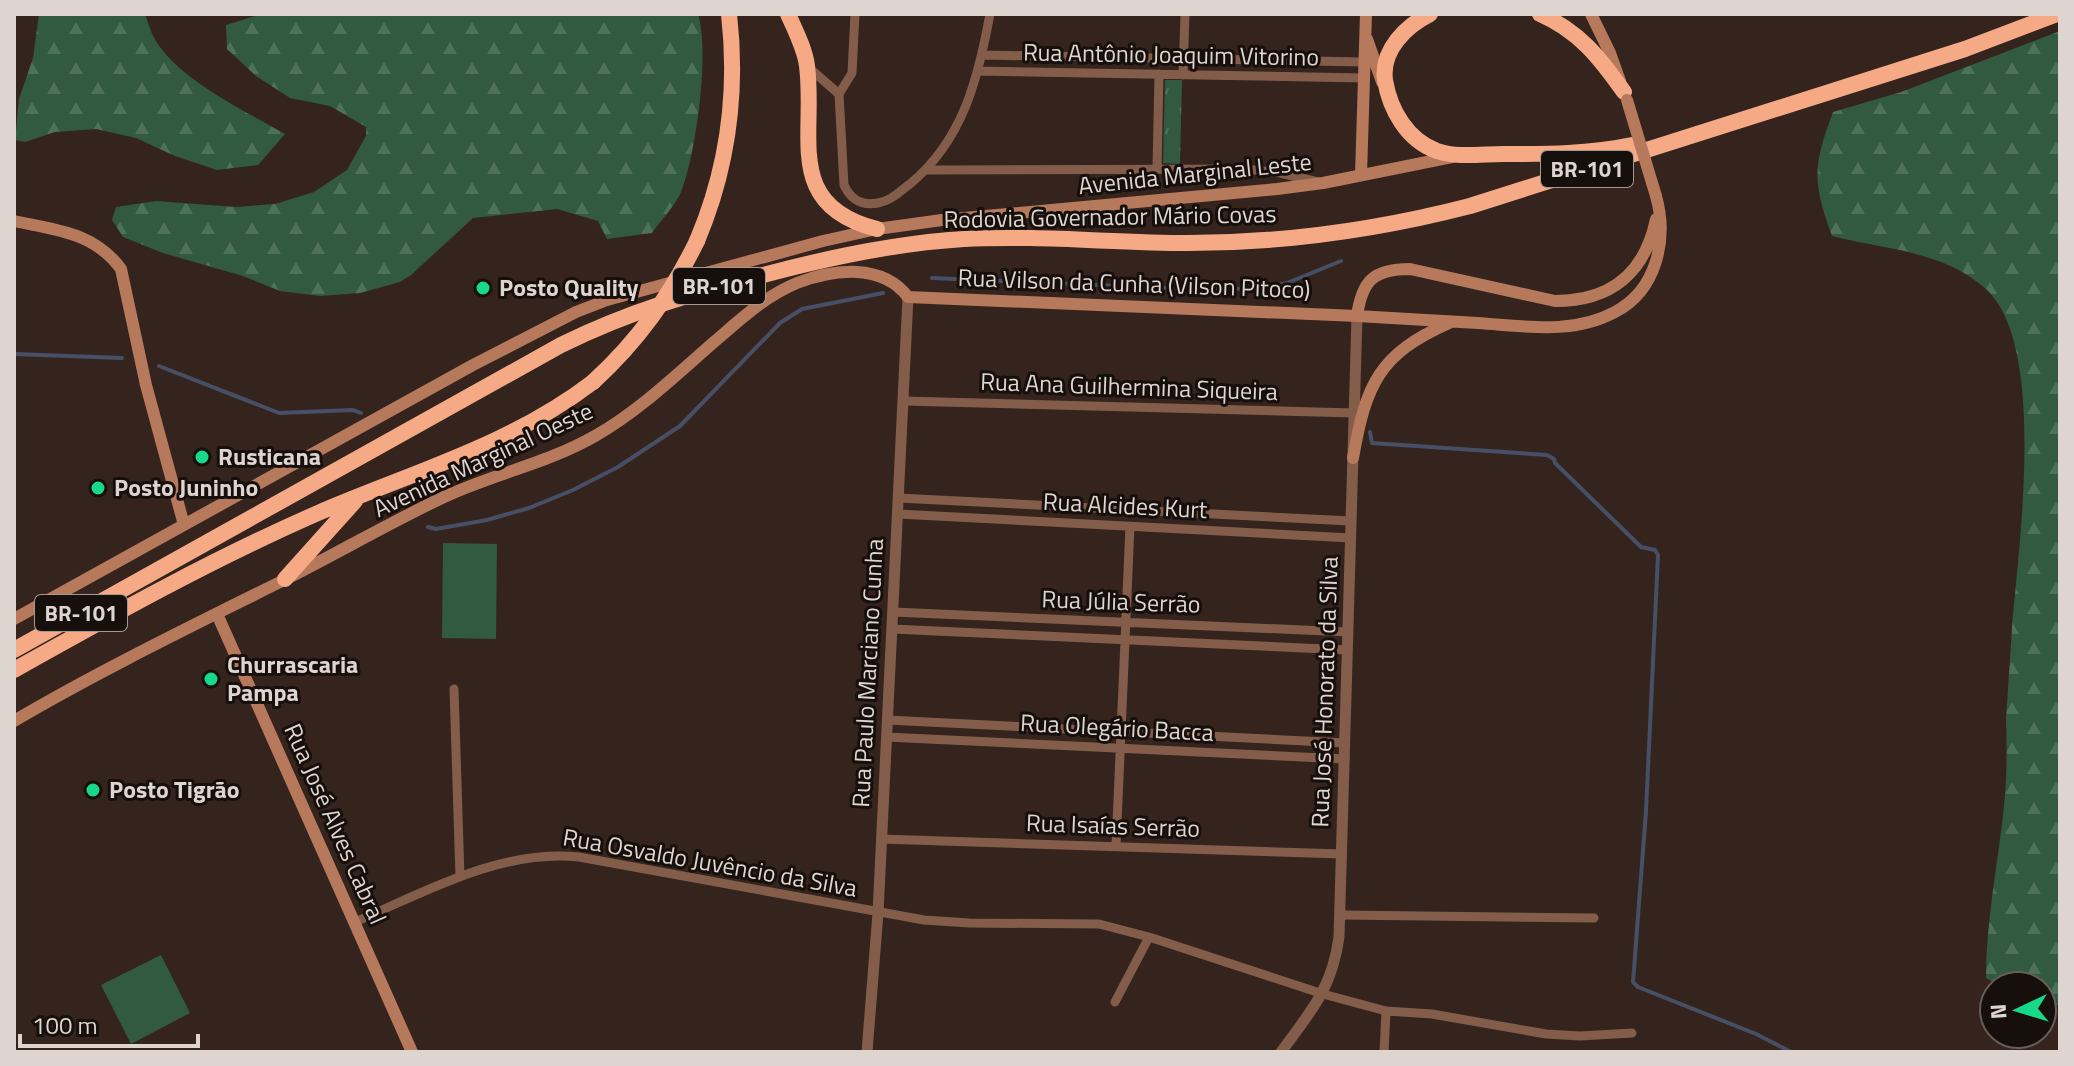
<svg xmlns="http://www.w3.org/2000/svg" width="2074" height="1066" viewBox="0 0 2074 1066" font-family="'Titillium Web',sans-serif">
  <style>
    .forest { fill: url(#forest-firs) }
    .park { fill: url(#park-tufts) }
    .garden { fill: #315a40 }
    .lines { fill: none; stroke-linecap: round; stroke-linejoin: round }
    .stream { stroke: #464f65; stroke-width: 4 }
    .minor { stroke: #835d4a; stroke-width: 9 }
    .tertiary { stroke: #835d4a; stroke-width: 11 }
    .secondary { stroke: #b7795c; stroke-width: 12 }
    .motorway { stroke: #f6a985; stroke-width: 16 }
    .secondary-bridge { stroke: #b7795c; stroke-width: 12 }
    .motorway-bridge { stroke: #f6a985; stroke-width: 16 }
    .poi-dot { fill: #17d989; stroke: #160f0c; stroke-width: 3 }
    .labels { text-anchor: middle; stroke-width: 6; stroke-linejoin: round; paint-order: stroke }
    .shield { fill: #160f0c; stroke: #a39a95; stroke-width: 2 }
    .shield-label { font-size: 22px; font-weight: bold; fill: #dfd5d0 }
    .street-label { font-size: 24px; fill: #dfd5d0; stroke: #160f0c }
    .poi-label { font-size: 24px; font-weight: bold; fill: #dfd5d0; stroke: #160f0c; text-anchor: start }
  </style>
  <defs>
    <pattern id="forest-firs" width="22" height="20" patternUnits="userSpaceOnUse" patternTransform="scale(2)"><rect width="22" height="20" fill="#315a40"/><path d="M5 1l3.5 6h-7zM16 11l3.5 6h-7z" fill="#4e715b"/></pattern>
    <pattern id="park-tufts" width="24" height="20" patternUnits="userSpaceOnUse" patternTransform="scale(2)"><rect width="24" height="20" fill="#315a40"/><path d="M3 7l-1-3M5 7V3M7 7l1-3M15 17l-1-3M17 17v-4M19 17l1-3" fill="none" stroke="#4e715b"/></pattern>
  </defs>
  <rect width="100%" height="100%" fill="#34241d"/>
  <!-- forest -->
  <path class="forest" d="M39,14H145C148,22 150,30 154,38C177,79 245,111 285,134L258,165L217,170L175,156L136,138L96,129L55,132L25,142L15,140L19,99L33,58Z
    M262,14H698C710,52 696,154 681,192C675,206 661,220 652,233L607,239L598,221L557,209L473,218L411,275L400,282L360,293L320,296L280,291L243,276L163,253L123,237L112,220L116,207L156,201L236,207L275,204L314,192L347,170L366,136V127L330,106L290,98L256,76L227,49L226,25Z
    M2060,31V1006L2042,1002V986H2000L1986,978C1986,920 1998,864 2004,806C2007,777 2007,748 2006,719C2008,689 2010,658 2012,628C2018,549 2048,346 1986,289C1942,250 1886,250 1832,236C1812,181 1813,166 1833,112L1901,92Z"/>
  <!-- park -->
  <path class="park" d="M1165,80H1182L1180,164L1163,163Z"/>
  <!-- garden -->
  <path class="garden" d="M443,543L497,544L496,639L442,638Z
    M161,955L190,1013L131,1044L101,985Z"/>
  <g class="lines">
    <!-- stream -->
    <path class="stream" d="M932,278L1167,288L1260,289L1287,283L1341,261
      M14,354L122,358
      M159,366L279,413L353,410L361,413
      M1370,432L1372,443L1547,455L1554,459L1555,463L1641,547L1655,550L1658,555L1646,811L1633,982L1638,987L1756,1034L1791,1052
      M428,527L436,529L487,520L529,508L573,490L618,467L680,426L780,323L802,309L883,293"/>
    <!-- minor -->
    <path class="minor" d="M855,14L852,73L839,94L844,185C851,200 861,206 878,203C891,201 900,191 910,184C963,140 978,79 990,14
      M982,55L1364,62
      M808,67L839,94
      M978,71L1364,78
      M1183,75L1185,14
      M1157,169L1159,74
      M926,170L1246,169L1280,173L1318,182
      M903,401L1355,413
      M898,498L1351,521
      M898,514L1351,538
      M893,612L1348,632
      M892,629L1348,650
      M454,689L460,877
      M887,720L1345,743
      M886,737L1345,759
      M881,839L1342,854
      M1116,846L1130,526
      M1341,915L1594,918
      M355,922C425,892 500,849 579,857L924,920L969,923L1099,924L1149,937L1323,994L1386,1011L1432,1014L1546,1034L1580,1036L1632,1033
      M1115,1002L1149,937
      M1384,1052L1386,1011"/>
    <!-- tertiary -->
    <path class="tertiary" d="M867,1052L878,913L908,297
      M1281,1052C1311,1011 1332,989 1339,937L1357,316"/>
    <!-- secondary -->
    <path class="secondary" d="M1591,14L1610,53L1620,81
      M1367,39L1382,82
      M1361,175L1366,14
      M14,221C56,230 94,232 121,269L146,385L184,525
      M1357,316C1362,281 1373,269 1410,269L1555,301C1611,301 1645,273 1656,219
      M1353,458C1366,384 1379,354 1449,323
      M217,614L412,1052
      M14,619L473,365L576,312L607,300L823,241L877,229L942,220L1277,189L1323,183L1452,157
      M14,721C101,670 192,626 282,581C336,554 389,523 444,497C493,474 548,463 595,436C639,411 676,375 714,342C740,320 765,296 797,283C834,269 882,263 908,297C1058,303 1208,309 1357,316C1397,318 1438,321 1478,323C1524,326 1573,335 1615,312C1657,290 1668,239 1656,196"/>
    <!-- motorway -->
    <path class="motorway" d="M788,14C795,30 805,49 807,66C816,136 783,205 877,229
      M1430,14C1406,26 1381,50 1385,80C1390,110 1407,140 1437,151C1458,158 1481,154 1504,154C1547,154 1589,154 1632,145
      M1540,14C1579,31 1600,58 1624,92
      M697,241C728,168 738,93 729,14
      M285,579L355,501
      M14,650L561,345C630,311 693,293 767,274C831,257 897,243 964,239C1038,235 1114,243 1188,243C1284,243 1377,230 1470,206L1965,49L2057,14
      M14,670C114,614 213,559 318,513C413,472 509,446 593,382"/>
    <!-- secondary-bridge -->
    <path class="secondary-bridge" d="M1627,100L1656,196"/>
    <!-- motorway-bridge -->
    <path class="motorway-bridge" d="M593,382C638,341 670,296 697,241"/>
  </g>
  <!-- markers -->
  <g class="poi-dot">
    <circle cx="483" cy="288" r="8"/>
    <circle cx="202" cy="457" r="8"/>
    <circle cx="98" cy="488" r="8"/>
    <circle cx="211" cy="679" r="8"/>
    <circle cx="93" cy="790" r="8"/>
  </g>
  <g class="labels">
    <!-- shield labels -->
    <g class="shield">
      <rect x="1541" y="151" width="92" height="36" rx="6"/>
      <rect x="673" y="268" width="92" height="36" rx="6"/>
      <rect x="35" y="595" width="92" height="36" rx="6"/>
    </g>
    <g class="shield-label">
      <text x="1587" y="177">BR-101</text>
      <text x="719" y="294">BR-101</text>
      <text x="81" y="621">BR-101</text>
    </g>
    <!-- street labels -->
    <g class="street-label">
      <text transform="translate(1171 55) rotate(1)" y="8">Rua Antônio Joaquim Vitorino</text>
      <text transform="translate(1195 174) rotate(-6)" y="8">Avenida Marginal Leste</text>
      <text transform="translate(1110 217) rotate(-1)" y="8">Rodovia Governador Mário Covas</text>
      <text transform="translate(1134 284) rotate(2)" y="8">Rua Vilson da Cunha (Vilson Pitoco)</text>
      <text transform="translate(1129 387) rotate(2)" y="8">Rua Ana Guilhermina Siqueira</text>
      <text transform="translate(483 460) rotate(-25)" y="8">Avenida Marginal Oeste</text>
      <text transform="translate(1125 506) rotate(3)" y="8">Rua Alcides Kurt</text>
      <text transform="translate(1121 602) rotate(2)" y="8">Rua Júlia Serrão</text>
      <text transform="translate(868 673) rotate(-87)" y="8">Rua Paulo Marciano Cunha</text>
      <text transform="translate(1325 692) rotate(-88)" y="8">Rua José Honorato da Silva</text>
      <text transform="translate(1117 728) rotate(3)" y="8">Rua Olegário Bacca</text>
      <text transform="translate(335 824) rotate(66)" y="8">Rua José Alves Cabral</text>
      <text transform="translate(1113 826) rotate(2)" y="8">Rua Isaías Serrão</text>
      <text transform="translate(710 863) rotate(10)" y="8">Rua Osvaldo Juvêncio da Silva</text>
    </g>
    <!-- poi labels -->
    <g class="poi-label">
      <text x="499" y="296">Posto Quality</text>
      <text x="218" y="465">Rusticana</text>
      <text x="114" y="496">Posto Juninho</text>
      <text x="227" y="673">Churrascaria<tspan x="227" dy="28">Pampa</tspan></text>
      <text x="109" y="798">Posto Tigrão</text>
    </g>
  </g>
  <!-- border -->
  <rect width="2074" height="1066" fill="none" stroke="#dfd5d0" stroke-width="32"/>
  <!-- north arrow -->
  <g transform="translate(2018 1010) rotate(266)"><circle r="38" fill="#160f0c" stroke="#665e5a" stroke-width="2"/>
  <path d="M0-6L14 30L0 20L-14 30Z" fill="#17d989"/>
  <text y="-12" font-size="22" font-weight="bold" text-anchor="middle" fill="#dfd5d0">N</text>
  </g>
  <!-- scale -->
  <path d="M20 1034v12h178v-12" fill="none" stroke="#dfd5d0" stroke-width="4"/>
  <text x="32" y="1034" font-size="24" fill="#dfd5d0" stroke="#160f0c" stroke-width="6" paint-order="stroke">100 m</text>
</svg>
